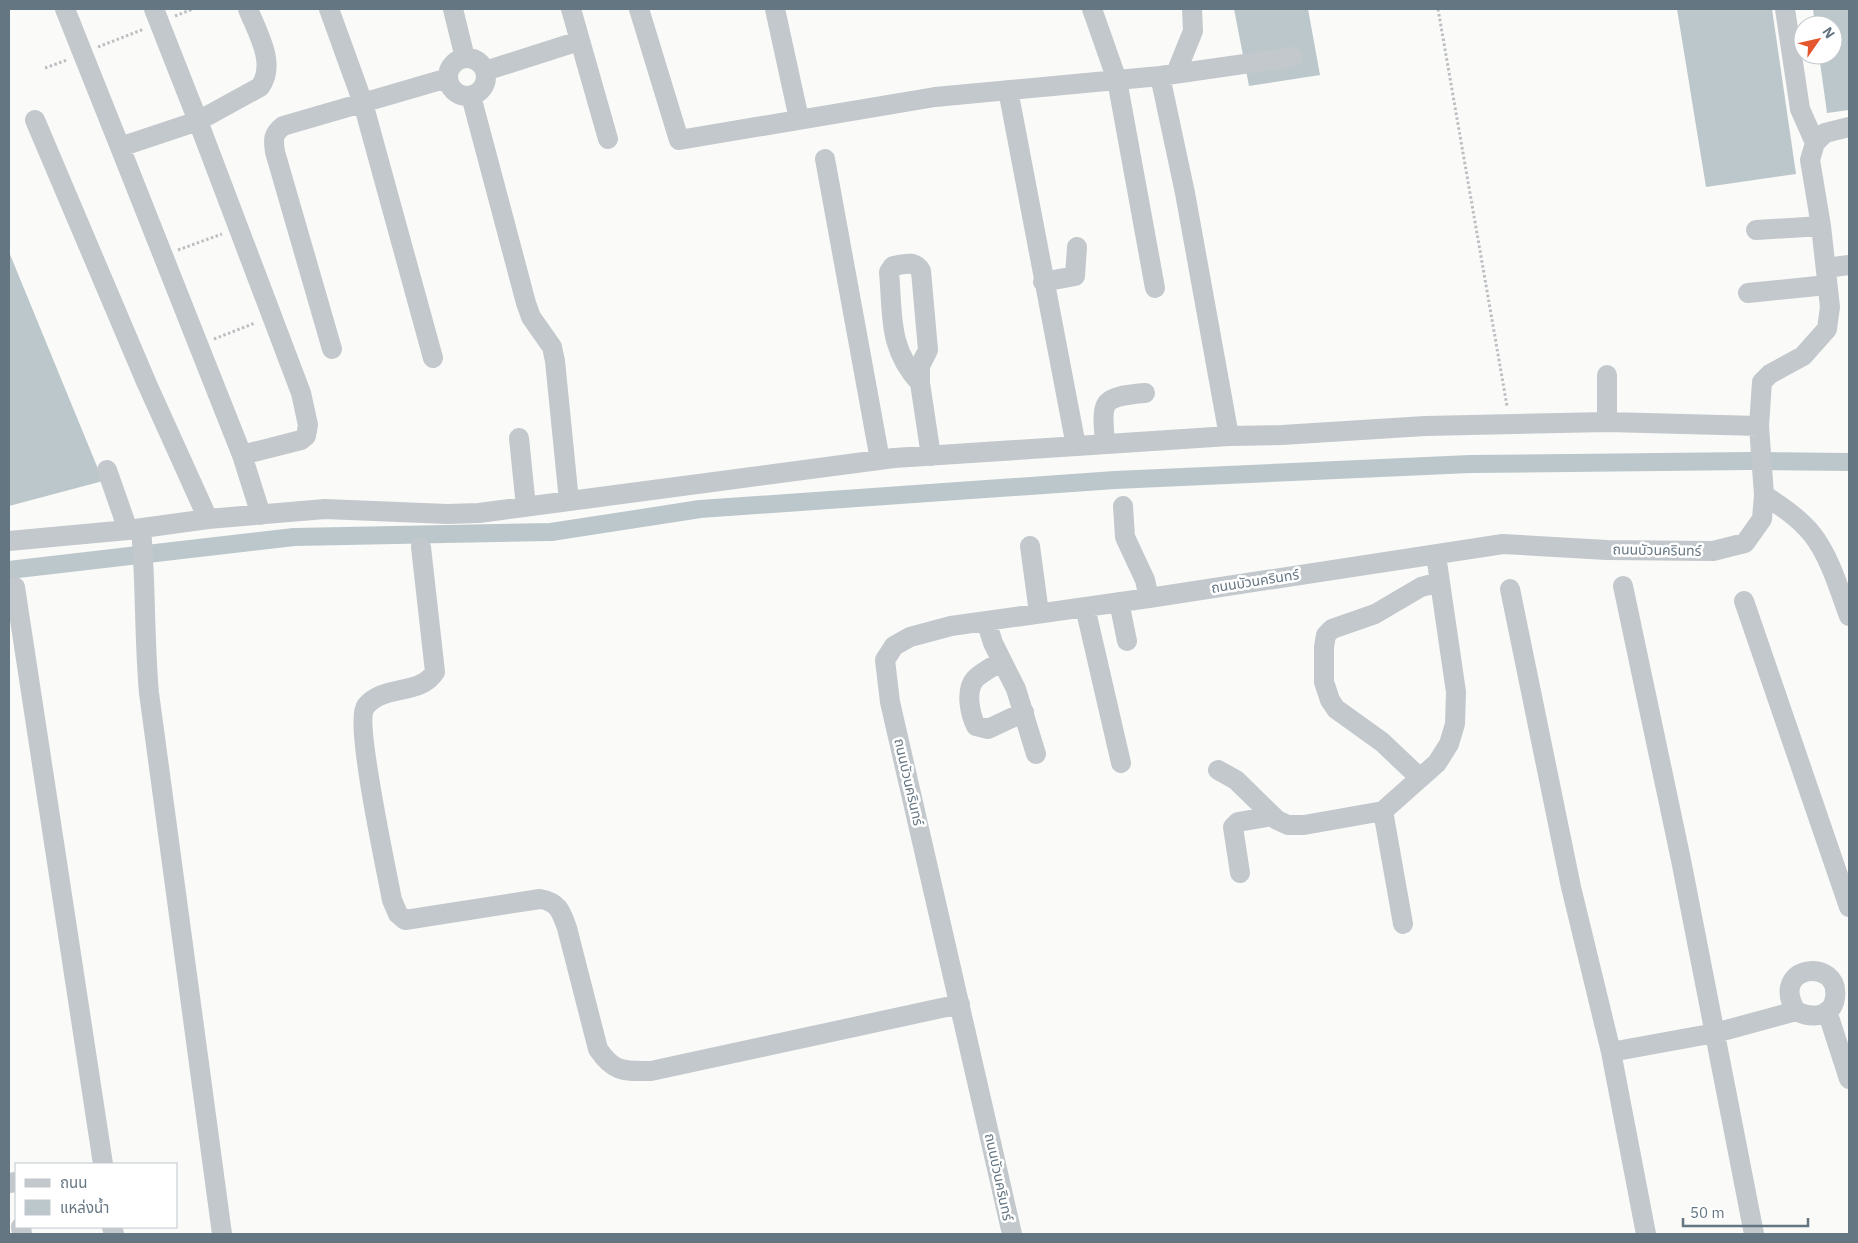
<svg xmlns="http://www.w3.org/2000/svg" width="1858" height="1243" viewBox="0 0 1858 1243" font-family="'IBM Plex Sans','Noto Sans Thai',sans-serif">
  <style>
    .water { fill: #bbc7cb }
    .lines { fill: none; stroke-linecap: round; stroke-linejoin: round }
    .canal { stroke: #bbc7cb; stroke-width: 18 }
    .path { stroke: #bbbfc2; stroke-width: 3; stroke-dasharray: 2.5 2.5; stroke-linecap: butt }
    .minor { stroke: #c3c8cc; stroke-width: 20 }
    .labels { text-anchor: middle; stroke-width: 5; stroke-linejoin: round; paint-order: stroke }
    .street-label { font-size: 14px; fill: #657683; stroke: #fff }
  </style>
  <rect width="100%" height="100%" fill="#fafaf8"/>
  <!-- water -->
  <path class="water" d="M1234,9H1308L1320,75L1249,86Z
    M1677,9H1772L1796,174L1706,187Z
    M1813,9H1849V110L1827,113L1819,55H1833V25H1815Z
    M9,252L103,481L9,506Z"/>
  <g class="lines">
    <!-- canal -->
    <path class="canal" d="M9,570L294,537L551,532L700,509L1115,480L1470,464L1750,461L1849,462"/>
    <!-- path -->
    <path class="path" d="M1438,9L1507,406
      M175,16L193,9
      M98,47L144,29
      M45,68L67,60
      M178,250L222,234
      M214,339L255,323"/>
    <!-- minor -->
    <path class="minor" d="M65,9L120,147L198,121L154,9
      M248,9C257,32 277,64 260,87L198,121L301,393L308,425L306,436L301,440L242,455L261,515
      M329,9L363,103L433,358
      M453,9L465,58
      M571,9L608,139
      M639,9L679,140L935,97L1160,76L1293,57
      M775,9L799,119
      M1092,9L1117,80L1155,288
      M1785,9L1800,109L1815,143
      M448 77a19 19 0 1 1 38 0a19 19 0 1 1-38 0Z
      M485,71L579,41
      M1176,73L1193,31L1192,9
      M1160,76L1185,193L1229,436
      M1008,90L1076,446
      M471,96L526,303L531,317L552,347L555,361L569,501
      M35,120L147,384L208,519
      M120,147L242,455
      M825,159L880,460
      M1756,230L1821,226
      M1826,268L1849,265
      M1043,282L1075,276L1077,247
      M1748,293L1827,285
      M332,349L275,152C273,139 273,134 283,126L448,78
      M920,383C888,348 893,317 889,272L893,266C904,264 915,260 921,271L928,350L920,366V383L931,456
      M1607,422V375
      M519,438L526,507
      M1105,444C1102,401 1099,397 1145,393
      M107,470L128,530
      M1764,495C1781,506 1799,518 1812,534C1830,557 1839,589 1849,616
      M1123,506L1125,537L1145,580L1149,598
      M141,529C146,583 144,638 149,693L222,1234
      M9,541L128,530L208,519L325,509L447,514L479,513L894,458L1229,436L1282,435L1425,426L1607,422L1759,426
      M1030,546L1039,613
      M421,547L435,672C420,696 384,684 366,706C354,721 387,873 392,900L398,914L405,920L540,899C558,902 561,911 567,928L598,1049C614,1073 624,1071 651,1071L960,1004
      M1623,586L1681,860L1754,1234
      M15,587L103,1164
      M1510,589L1571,887L1611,1052L1646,1234
      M1744,601L1849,907
      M1119,602L1127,641
      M1085,607L1121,763
      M986,621L993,643L1016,689L1036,754
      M1002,661C994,666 982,672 975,679C965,691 970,714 976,726L988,729L1024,712
      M1218,770L1236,780L1277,820L1288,825H1304L1383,811L1437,763L1449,744L1455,724L1456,692L1436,555
      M1420,778L1382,742L1336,709L1330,700L1324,682V647L1326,635L1332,629L1375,614L1421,587L1440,582
      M1383,811L1403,924
      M1240,873L1233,827L1238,822L1273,816
      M1827,1011L1849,1079
      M1611,1052L1715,1033L1796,1011C1810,1018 1832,1019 1835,998C1841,956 1768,965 1796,1011
      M9,1183L16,1182
      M21,1227L22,1234
      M112,1227L114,1234
      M1012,1234L890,702L885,660L894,646L910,637L951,626L1149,598L1503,544L1607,550L1713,551L1745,543L1762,519L1764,495L1759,426L1762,382L1770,374L1803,356L1827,329L1830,307L1821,226L1810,160L1815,143L1825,133L1849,127"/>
  </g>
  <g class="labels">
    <!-- street labels -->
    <g class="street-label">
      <text transform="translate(1657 550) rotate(1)" y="5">ถนนบัวนครินทร์</text>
      <text transform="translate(1255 581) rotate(-9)" y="5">ถนนบัวนครินทร์</text>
      <text transform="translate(909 782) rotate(77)" y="5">ถนนบัวนครินทร์</text>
      <text transform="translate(999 1177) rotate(78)" y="5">ถนนบัวนครินทร์</text>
    </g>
  </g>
  <!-- border -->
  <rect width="1858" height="1243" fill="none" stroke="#657683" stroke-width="20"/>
  <!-- legend -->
  <rect x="15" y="1163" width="162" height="65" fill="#ffffff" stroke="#c1c8cd"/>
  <rect x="25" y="1179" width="25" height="8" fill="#c3c8cc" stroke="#c1c8cd"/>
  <text x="60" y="1188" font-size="15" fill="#657683">ถนน</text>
  <rect x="25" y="1200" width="25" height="15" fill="#bbc7cb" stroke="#c1c8cd"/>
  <text x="60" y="1213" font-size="15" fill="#657683">แหล่งน้ำ</text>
  <!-- north arrow -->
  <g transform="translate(1818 40) rotate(56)"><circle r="24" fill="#ffffff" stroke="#c1c8cd"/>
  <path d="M0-4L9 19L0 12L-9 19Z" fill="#e4572e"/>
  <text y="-8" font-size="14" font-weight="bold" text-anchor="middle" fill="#657683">N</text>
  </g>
  <!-- scale -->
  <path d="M1683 1218v8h125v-8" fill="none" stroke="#657683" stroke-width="2.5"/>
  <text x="1690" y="1218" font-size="15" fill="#657683" stroke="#ffffff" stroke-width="4" paint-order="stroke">50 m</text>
</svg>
